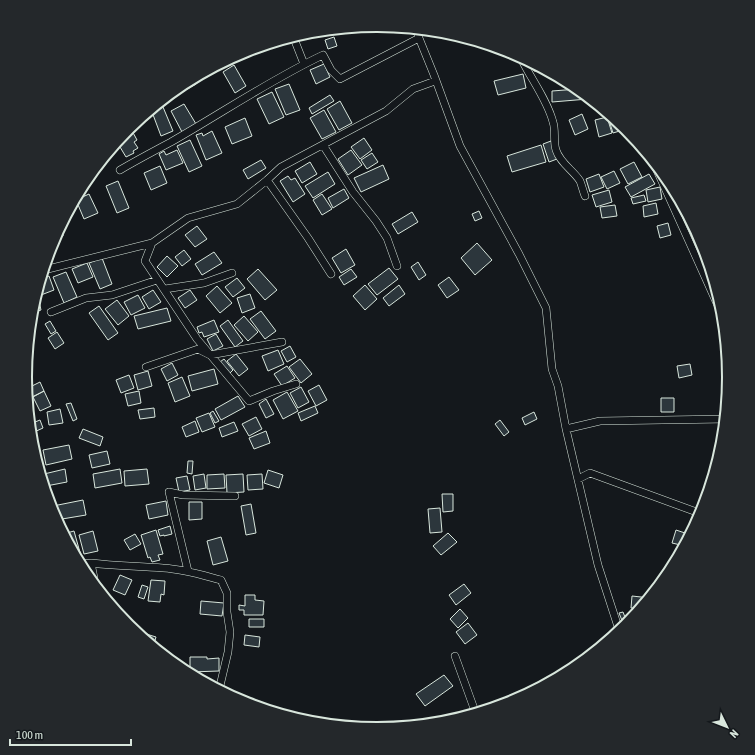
<svg xmlns="http://www.w3.org/2000/svg" width="755" height="755" viewBox="0 0 755 755" font-family="'Asap Condensed',sans-serif">
  <style>
    .building { fill: #2c363c; stroke: #d8e6dc }
    .lines { fill: none; stroke-linecap: round; stroke-linejoin: round }
    .street-casing { stroke: #d8e6dc; stroke-width: 8 }
    .street { stroke: #14181c; stroke-width: 7 }
    .rim { fill: none; stroke: #d8e6dc; stroke-width: 2 }
  </style>
  <rect width="100%" height="100%" fill="#14181c"/>
  <!-- building -->
  <path class="building" d="M334,37L337,46L328,49L325,40Z
    M534,63L548,71H534Z
    M324,64L330,77L316,84L310,70Z
    M234,65L246,86L235,93L223,72Z
    M523,74L526,88L498,95L494,81Z
    M192,79L196,84L182,92L179,87Z
    M289,84L300,110L286,115L275,89Z
    M578,89L587,96L588,99L552,102V91Z
    M174,90L176,95L162,101V100Z
    M272,92L284,117L269,124L257,99Z
    M330,95L334,101L312,114L309,108Z
    M340,101L352,123L339,130L327,109Z
    M184,104L196,124L182,132L171,111Z
    M163,107L173,131L161,136L152,112Z
    M324,110L336,132L322,139L310,118Z
    M582,114L588,129L575,135L569,120Z
    M612,116L621,123L623,130L613,133L608,117Z
    M607,117L612,133L599,137L595,120Z
    M245,118L252,136L232,144L225,127Z
    M130,127L137,140L134,142L138,148L133,151L134,153L126,157L117,142Z
    M212,131L222,153L206,160L196,135L202,133L203,136Z
    M364,138L372,150L360,159L351,147Z
    M190,140L202,166L189,172L177,146Z
    M551,141L557,159L549,162L543,144Z
    M541,145L546,162L512,172L507,156Z
    M177,150L183,163L166,170L159,154L164,151L166,155Z
    M351,150L362,165L348,175L338,159Z
    M372,153L378,162L367,169L361,160Z
    M261,160L266,168L248,179L243,170Z
    M310,162L317,174L302,183L295,171Z
    M634,162L642,177L628,184L620,169Z
    M383,165L389,179L361,192L354,178Z
    M160,166L167,183L151,190L144,173Z
    M614,171L620,183L607,189L601,177Z
    M328,172L335,184L313,198L305,186Z
    M599,174L604,187L590,192L586,179Z
    M649,174L655,184L631,197L625,187Z
    M288,176L291,180L295,178L305,194L293,202L280,181Z
    M118,181L129,208L117,213L106,186Z
    M660,187L662,199L648,202L646,190Z
    M344,189L349,198L333,208L328,198Z
    M609,190L612,202L596,207L592,195Z
    M89,194L98,213L84,219L76,200Z
    M322,194L332,209L322,215L313,200Z
    M644,195L646,201L633,204L631,198Z
    M656,203L658,214L644,217L643,206Z
    M615,205L617,216L602,218L600,207Z
    M479,211L482,218L475,221L472,214Z
    M412,212L418,222L398,234L392,224Z
    M668,223L671,235L660,238L657,226Z
    M61,226H62L63,236L55,237Z
    M197,226L207,239L195,247L185,235Z
    M477,243L492,260L475,275L461,258Z
    M346,249L355,265L341,273L332,258Z
    M184,250L191,259L182,266L175,257Z
    M214,252L222,263L202,275L195,264Z
    M167,256L178,266L167,277L157,267Z
    M102,258L112,284L100,289L89,263Z
    M418,262L426,275L419,280L411,267Z
    M87,263L93,277L78,283L72,269Z
    M389,268L398,279L377,295L368,284Z
    M258,269L277,290L265,300L247,279Z
    M351,269L357,277L344,285L339,277Z
    M66,272L77,297L64,303L53,277Z
    M49,276L54,290L41,295L38,287L41,279Z
    M449,277L459,290L447,298L438,285Z
    M237,278L245,288L233,297L225,287Z
    M365,285L377,299L365,310L353,296Z
    M399,285L405,294L389,306L383,298Z
    M217,286L232,303L220,313L206,296Z
    M153,290L161,302L149,309L142,297Z
    M190,290L197,300L185,308L178,298Z
    M250,294L255,308L242,313L237,298Z
    M138,295L145,308L131,315L124,302Z
    M38,297L41,310L31,313L35,298Z
    M117,300L129,316L118,325L105,309Z
    M99,306L118,333L108,340L89,313Z
    M167,308L171,321L138,329L134,316Z
    M261,311L276,331L265,339L250,319Z
    M244,316L258,332L248,341L234,325Z
    M214,320L219,332L204,337L202,332L199,333L197,327Z
    M228,320L243,341L235,347L220,326Z
    M50,321L56,331L51,334L45,324Z
    M57,332L64,343L55,349L48,338Z
    M216,334L223,346L213,351L207,339Z
    M290,346L296,357L287,362L281,351Z
    M278,350L284,364L268,371L262,356Z
    M236,354L248,369L239,376L227,361Z
    M224,359L233,370L230,373L220,362Z
    M300,359L312,374L301,383L289,367Z
    M172,363L178,375L167,381L161,369Z
    M690,364L692,375L679,378L677,366Z
    M287,366L295,378L282,386L274,374Z
    M214,369L218,384L192,391L188,376Z
    M148,371L152,386L138,390L134,375Z
    M129,375L134,388L121,393L116,380Z
    M182,377L190,396L175,402L168,383Z
    M40,382L44,391L32,397L28,388Z
    M319,385L327,400L316,406L308,391Z
    M301,387L309,402L298,408L290,393Z
    M44,391L51,406L40,411L33,397Z
    M139,391L141,403L128,406L125,394Z
    M287,392L298,411L283,419L273,400Z
    M238,396L245,407L221,420L215,409Z
    M661,398H674V412H661Z
    M266,399L274,414L266,418L259,404Z
    M71,403L77,419L73,421L66,404Z
    M315,406L318,413L301,421L298,413Z
    M154,408L155,417L140,419L138,410Z
    M60,409L63,423L49,425L47,412Z
    M213,411L219,421L215,423L210,413Z
    M534,412L537,419L525,425L522,418Z
    M209,413L215,427L202,432L196,418Z
    M256,417L262,429L249,436L242,424Z
    M40,420L43,428L32,433L30,424Z
    M500,420L509,432L504,436L495,424Z
    M195,421L199,432L186,437L182,427Z
    M234,422L238,431L222,437L219,428Z
    M83,429L103,437L100,446L79,438Z
    M266,431L270,443L254,449L249,438Z
    M69,445L72,459L46,465L43,450Z
    M107,451L110,464L92,468L89,455Z
    M188,461H193L192,474L187,473Z
    M65,469L67,482L46,486L44,474Z
    M120,469L122,483L95,488L93,474Z
    M147,469L149,484L125,486L124,471Z
    M268,470L283,475L279,488L264,483Z
    M204,474L206,488L195,490L193,476Z
    M224,474L225,488L207,489V475Z
    M243,474L244,492L227,493L226,475Z
    M262,474L263,489L248,490L247,475Z
    M187,476L190,490L179,492L176,478Z
    M442,494H453V511L443,512Z
    M83,500L86,515L56,520L53,506Z
    M166,501L168,515L149,519L146,505Z
    M189,502H202V519L189,520Z
    M251,504L256,533L246,535L241,506Z
    M440,508L442,532L430,533L428,509Z
    M170,526L172,534L164,536V535L160,536L158,530Z
    M156,530L163,554L158,555L160,560L152,562L150,557L148,558L141,535Z
    M676,530L688,534L685,546L672,543Z
    M74,531L81,556L76,558L63,534Z
    M93,531L98,551L84,554L79,535Z
    M448,533L457,542L441,555L433,546Z
    M135,534L141,544L130,550L124,540Z
    M221,537L228,561L213,565L207,541Z
    M120,575L132,580L125,595L113,590Z
    M151,580L165,581L164,595L161,594L160,602L148,601Z
    M464,584L471,593L456,605L449,595Z
    M142,585L148,587L144,599L138,597Z
    M245,595H255V600L264,601L263,615H244V610H239V605L245,606Z
    M632,596L650,598L642,609L631,608Z
    M201,601L224,603L222,616L200,614Z
    M460,609L468,618L458,628L450,619Z
    M623,612L628,625L625,628L619,613Z
    M249,619H264V627H249Z
    M468,623L477,635L465,644L456,632Z
    M143,633L156,637L153,647L141,638Z
    M245,635L260,637L259,647L244,645Z
    M190,657H207V659L219,658V671L190,672Z
    M444,675L453,686L425,706L416,694Z"/>
  <g class="lines">
    <!-- street casing -->
    <g class="street-casing">
      <path id="street" d="M417,29L419,38L434,75L460,146L519,254L546,308L552,369L558,386L566,429L598,565L620,633
        M293,36L304,64
        M520,56C530,78 547,99 553,122C556,131 553,141 556,150C560,163 573,170 580,181C582,186 583,191 585,196
        M323,145L353,192L376,221L387,238L397,266
        M651,157L724,319
        M120,170C137,160 154,151 171,142C222,113 270,80 323,55L331,70L340,79L419,38
        M267,180L308,238L331,274
        M44,270L152,243
        M165,289L204,283L232,273
        M51,312L86,298L112,295L157,280
        M146,367L198,349L210,355L282,342
        M296,384L273,391L249,401L197,339L145,261L152,243L188,218L237,204L267,180L281,167L386,111L413,89L435,81
        M566,429L600,421L726,419
        M578,479L590,473L702,514
        M91,563C115,566 139,566 163,568C183,569 202,575 221,580L227,593V612L230,632L228,652L219,690
        M80,564L91,563L94,578L92,583
        M188,571L169,492L183,495L235,496
        M455,656L476,714
        M530,694L599,649"/>
    </g>
    <!-- street -->
    <use href="#street" class="street"/>
  </g>
  <!-- crop -->
  <path d="M0 0H755V755H0ZM32 377a345 345 0 1 1 690 0a345 345 0 1 1-690 0Z" fill="#24282b" fill-rule="evenodd"/>
  <path class="rim" d="M32 377a345 345 0 1 1 690 0a345 345 0 1 1-690 0Z"/>
  <!-- north arrow -->
  <g transform="translate(727 727) rotate(133)" stroke="#14181c" stroke-width="3" paint-order="stroke">
  <path d="M0-3L7 15L0 10L-7 15Z" fill="#d8e6dc"/>
  <text y="-6" font-size="11" font-weight="bold" text-anchor="middle" fill="#d8e6dc">N</text>
  </g>
  <!-- scale -->
  <path d="M10 739v6h121v-6" fill="none" stroke="#d8e6dc" stroke-width="2"/>
  <text x="16" y="739" font-size="12" fill="#d8e6dc" stroke="#14181c" stroke-width="3" paint-order="stroke">100 m</text>
</svg>
